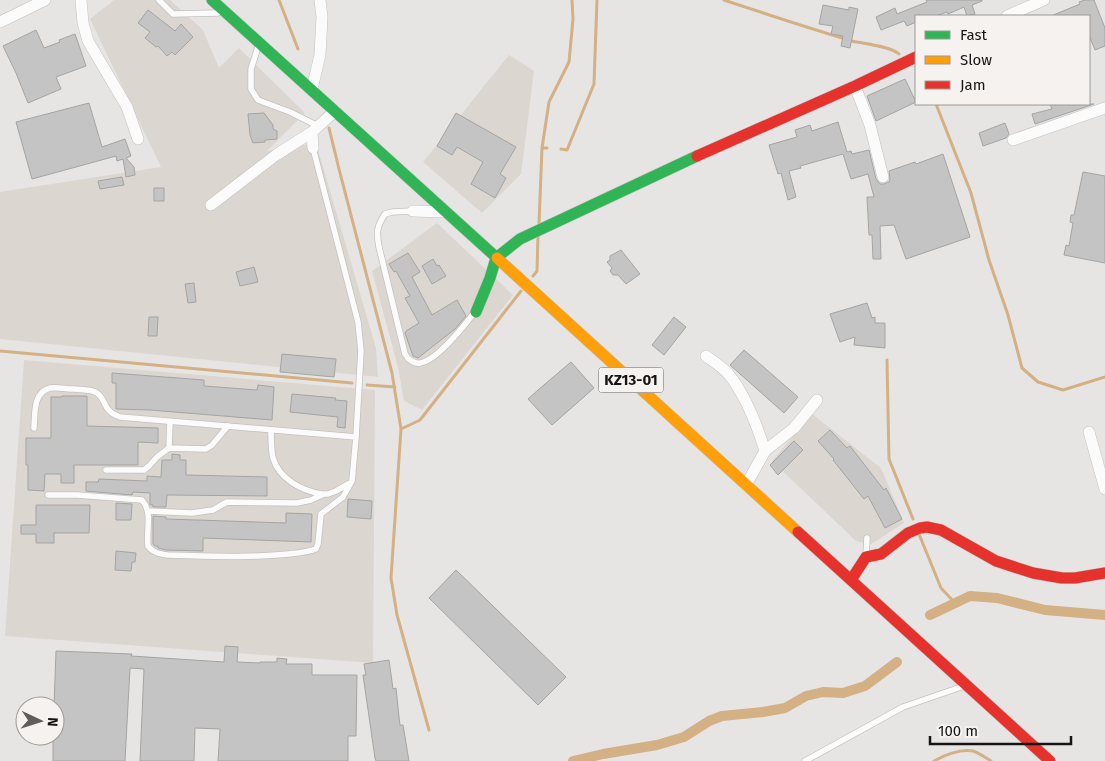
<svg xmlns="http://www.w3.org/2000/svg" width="1105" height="761" viewBox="0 0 1105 761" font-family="'Fira Sans',sans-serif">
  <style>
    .built { fill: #dbd6d0 }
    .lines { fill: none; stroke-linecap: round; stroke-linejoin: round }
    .stream { stroke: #d4b085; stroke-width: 3 }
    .canal { stroke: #d4b085; stroke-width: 10 }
    .building { fill: #c5c4c4; stroke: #a4a4a3 }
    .lane-casing { stroke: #c3c2c0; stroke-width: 7 }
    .street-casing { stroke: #c3c2c0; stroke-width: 12 }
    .fast-casing { stroke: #c3c2c0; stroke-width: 12 }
    .slow-casing { stroke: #c3c2c0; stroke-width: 12 }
    .jam-casing { stroke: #c3c2c0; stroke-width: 12 }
    .lane { stroke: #fbfbfb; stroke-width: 5.5 }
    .street { stroke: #fbfbfb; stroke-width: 11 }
    .fast { stroke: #30b455; stroke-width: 11 }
    .slow { stroke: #ff9f0a; stroke-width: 11 }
    .jam { stroke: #e5322d; stroke-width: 11 }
    .labels { text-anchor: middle; stroke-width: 4; stroke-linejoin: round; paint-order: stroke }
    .shield { fill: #f5f2ef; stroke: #595756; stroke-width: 1 }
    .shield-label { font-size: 15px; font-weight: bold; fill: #161514 }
  </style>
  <rect width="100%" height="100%" fill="#e7e5e3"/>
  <!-- built -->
  <path class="built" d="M114,0H170L203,30L219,68L239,48L305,113L267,151L316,143L376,348L378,377L0,339V192L161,167L90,19Z
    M509,55L534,71L521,174L482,213L423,162Z
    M437,223L513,295L422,410L404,401L398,367L372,271Z
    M24,360L375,390L373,663L5,636Z
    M812,414L881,468L904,523L871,544L856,541L772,461Z"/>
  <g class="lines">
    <!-- stream -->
    <path class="stream" d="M279,0L298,49
      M724,0C766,14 809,28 852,41C865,44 890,46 899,54
      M936,104L971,193L989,260L1008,315L1022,368L1038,382L1063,390L1105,377
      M329,128L339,169L392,373L401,429L391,578L397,615L429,730
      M542,148H547
      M561,149L567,150L594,84L597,0
      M539,223L542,148L549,102L569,62L573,19L572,0
      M533,276L537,271L538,236
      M0,351L352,383
      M887,360L889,459L913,519
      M367,385L395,387
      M401,429L420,420L521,291
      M919,534L941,588L955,603
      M934,761C945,755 960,749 973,751C979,753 986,758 991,761"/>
    <!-- canal -->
    <path class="canal" d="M930,615L970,596L997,598L1045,610L1105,615
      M573,761L603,754L657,745L684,737L709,721L722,716L763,712L785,708L806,696L823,692L843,693L865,686L897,662"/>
  </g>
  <!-- building -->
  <path class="building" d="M926,0H982V1L972,5L975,14L967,16L964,7L948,14L947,12L936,16H916V22L907,26L904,21L881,30L876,17L895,8L897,14L927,2Z
    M1085,0H1094L1105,28V46L1095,50L1089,35V16H1051L1080,4L1079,2Z
    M823,5L849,10V7L858,9L850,48L841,46L843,36L831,34L833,26L819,24Z
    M148,10L175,31L181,24L193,37L175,55L172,52L167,56L158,46L156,47L145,38L150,32L138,23Z
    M36,30L44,48L60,42L59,40L75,34L86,66L56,77L61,89L28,103L16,73L3,46Z
    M905,79L916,102L876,121L867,96Z
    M89,103L102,147L125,139L131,156L126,158L134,167L135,175L126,177L123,159L117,161L116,156L32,179L16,122Z
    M1050,104H1094L1035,124L1032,114L1052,109Z
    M264,113L273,125V129L277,131V139L265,140V142L253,143L250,135L248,114Z
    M456,113L516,147L500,174L506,178L495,198L471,184L483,162L457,147L452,155L437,146Z
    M838,122L847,152L851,151L852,154L869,150L876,179L880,184H884L889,182L890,179L889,171L915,162L916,164L943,154L970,237L906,259L894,225L880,226L881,259H873L872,235H869L867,197H874L868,174L851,179L843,154L800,166L801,168L789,171L796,197L788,200L781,173L778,174L769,145L797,137L795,130L810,125L812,131Z
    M1005,123L1009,134L1006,138L983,146L979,133Z
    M1083,172L1105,176V263L1064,255L1066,245L1069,246L1073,223L1070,222L1071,215H1074Z
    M122,177L124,185L100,189L98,181Z
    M154,188H164V201H154Z
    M621,250L640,274L626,284L618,275H613L610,271L612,268L607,262L610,260V256Z
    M408,253L420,272L412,277L432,315L457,300L466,316L455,329L418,358L413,356L405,333L406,331L419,323L405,298L410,296L396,271L394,272L389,264Z
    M433,259L437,266L439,265L446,276L432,284L422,266Z
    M254,267L258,282L240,286L236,272Z
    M194,283L196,302L188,303L185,284Z
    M867,303L872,318L875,317V323H885V348L854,345L855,337L840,342L830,314Z
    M149,317H158L157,336H148Z
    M674,317L686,327L664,355L652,345Z
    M744,350L798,397L784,413L730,365Z
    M282,354L336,359L334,377L280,372Z
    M571,362L594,388L552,425L528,399L538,390Z
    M112,373L204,380V386L257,390L258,385L274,387L272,420L150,410L116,409V383H112Z
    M292,394L336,398L335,400L347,401L345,428L337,427L338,417L290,412Z
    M62,396H87V426L158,428V443L138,442V465H74V483H61V474H45L44,491L28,490V465H26V438H51V397H62Z
    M830,430L847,448L850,446L884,490L886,488L902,519L885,528L868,496L864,499L833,460L834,459L818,441Z
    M794,441L803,450L778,475L770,465Z
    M172,454L180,455V460H186V475L267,477V496L167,495L166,507H153V505H150V493L133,492L132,495L86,491V482H98L99,479L147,481V476L161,477L162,460H172Z
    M348,499L372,501L371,519L347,517Z
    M116,503L132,504L131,520H116Z
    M36,505H90L89,533H54V543H36V534H21V525H36Z
    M286,513L312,514L311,542L203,538V551L166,550L158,548V546H155L153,544V516L166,517V519L286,523Z
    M116,551L136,553L135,562H132L131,571L115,570Z
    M456,570L566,677L538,705L429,598Z
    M225,646L238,647L237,662L260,663V662H277V658L287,659L286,664H312V675H357L356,736H348V761H218L220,729L195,728L194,761H140L144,669L130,668L125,761H53V736H55V706H54L56,651L132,654L131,656L224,662Z
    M389,660L393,689L396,688L399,717L400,725H403L409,761H376L375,758L363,675H366L364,664Z"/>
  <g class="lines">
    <!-- lane casing -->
    <g class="lane-casing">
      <path id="lane" d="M159,0L173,14L218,13
        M258,47L251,69V89L258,100L290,112L318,126
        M413,211L392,212L385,214C377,226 376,232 379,247L405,354C408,359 413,364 420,363C436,361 464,326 474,313
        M34,428C35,414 33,392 50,388C58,387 67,389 74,389C81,390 91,389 97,393C107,400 102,411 120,417L356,437
        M271,430C271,439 271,449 273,458C279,479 302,491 322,494
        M169,448L170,421
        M106,470H144L149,466L157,457L169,448L206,449L212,445L228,426
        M48,495H77L142,500C153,513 146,530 148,546C153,553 160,554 168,555C209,556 249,558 289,554C298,553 308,552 316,549L318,544L321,514L343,497L352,481L356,437L361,351L358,322L313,148
        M148,511L192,513L213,510L227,502L297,503L311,500L324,494H328L336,491L350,483
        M866,556L867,538
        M805,761L903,707L961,687"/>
    </g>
    <!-- street casing -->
    <g class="street-casing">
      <path id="street" d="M81,0L83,23L88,41L127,107L138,139
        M1007,16L1044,0
        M0,22L45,0
        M855,86L870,125L883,177
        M312,89L320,55L322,17L320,0
        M312,132L313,148
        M1013,140L1105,108
        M211,205L276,155L312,132L335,111
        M413,211L445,212
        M706,356C714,362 724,368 730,376C747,398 757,425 765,451
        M1089,432L1105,489
        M746,485L765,451L794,428L817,400"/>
    </g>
    <!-- fast casing -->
    <g class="fast-casing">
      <path id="fast" d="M212,0L497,258
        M476,312L490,278L496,258L520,239L697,156"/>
    </g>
    <!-- slow casing -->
    <g class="slow-casing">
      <path id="slow" d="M497,258L798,532"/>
    </g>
    <!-- jam casing -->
    <g class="jam-casing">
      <path id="jam" d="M697,156L855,86L916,57
        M798,532L1050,761
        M851,580L866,557L881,554L908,533L920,528L927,527L941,530L996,561L1033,573L1062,578H1075L1105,573"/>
    </g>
    <!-- lane -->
    <use href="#lane" class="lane"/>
    <!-- street -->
    <use href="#street" class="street"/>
    <!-- fast -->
    <use href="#fast" class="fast"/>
    <!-- slow -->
    <use href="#slow" class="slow"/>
    <!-- jam -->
    <use href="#jam" class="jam"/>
  </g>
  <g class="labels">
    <!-- shield labels -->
    <rect class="shield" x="598.5" y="367.5" width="65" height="25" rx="4"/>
    <g class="shield-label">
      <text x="631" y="385">KZ13-01</text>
    </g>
  </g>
  <!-- legend -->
  <rect x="915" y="15" width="175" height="90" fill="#f5f2ef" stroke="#9c9a97"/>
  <rect x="925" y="31" width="25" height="8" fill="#30b455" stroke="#9c9a97"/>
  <text x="960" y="40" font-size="15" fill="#161514">Fast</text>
  <rect x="925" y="56" width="25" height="8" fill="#ff9f0a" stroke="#9c9a97"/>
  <text x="960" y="65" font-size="15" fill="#161514">Slow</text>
  <rect x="925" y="81" width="25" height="8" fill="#e5322d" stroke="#9c9a97"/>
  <text x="960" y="90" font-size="15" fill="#161514">Jam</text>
  <!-- north arrow -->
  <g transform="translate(40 721) rotate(94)"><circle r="24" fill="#f5f2ef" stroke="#9c9a97"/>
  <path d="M0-4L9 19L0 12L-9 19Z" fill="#5f5e5c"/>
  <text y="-8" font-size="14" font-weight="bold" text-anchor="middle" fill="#161514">N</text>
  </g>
  <!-- scale -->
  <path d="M930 736v8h141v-8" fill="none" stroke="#161514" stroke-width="2.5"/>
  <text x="938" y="736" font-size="15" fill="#161514" stroke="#f5f2ef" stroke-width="4" paint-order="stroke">100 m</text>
</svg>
